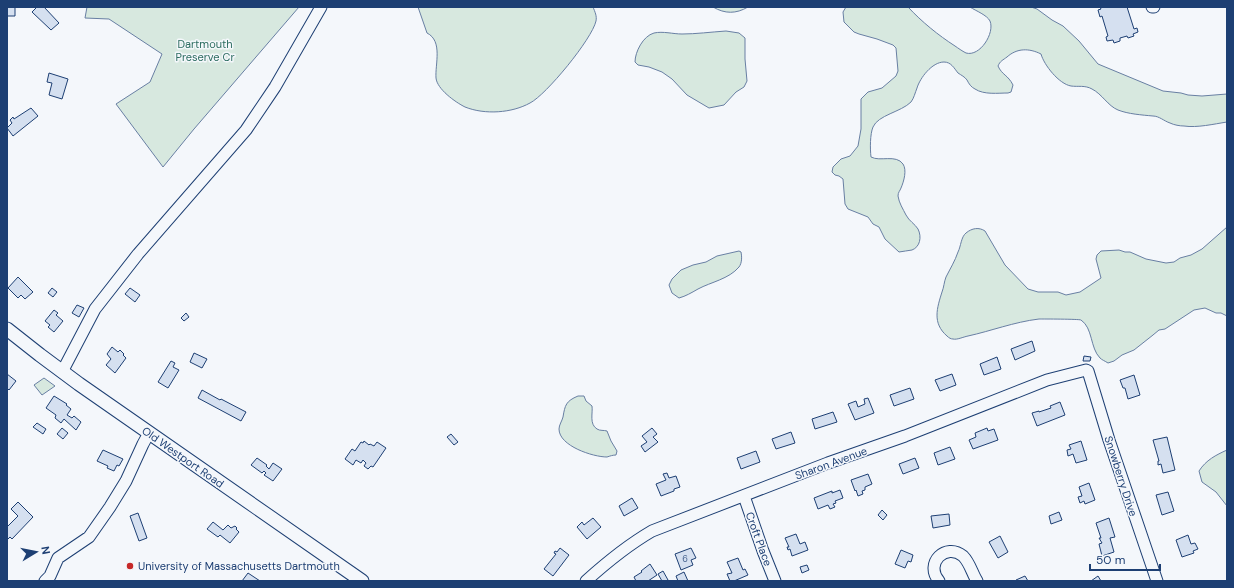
<svg xmlns="http://www.w3.org/2000/svg" width="1234" height="588" viewBox="0 0 1234 588" font-family="'DM Sans',sans-serif">
  <style>
    .green { fill: #d7e8df; stroke: #687fa3 }
    .building { fill: #d5e0f0; stroke: #1d3f73 }
    .lines { fill: none; stroke-linecap: round; stroke-linejoin: round }
    .minor-casing { stroke: #1d3f73; stroke-width: 13 }
    .major-casing { stroke: #1d3f73; stroke-width: 15 }
    .minor { stroke: #f4f7fb; stroke-width: 11 }
    .major { stroke: #f4f7fb; stroke-width: 13 }
    .poi-dot { fill: #c62828; stroke: #f4f7fb; stroke-width: 1.5 }
    .labels { text-anchor: middle; stroke-width: 3; stroke-linejoin: round; paint-order: stroke }
    .number-label { font-size: 9px; fill: #4b6792 }
    .park-label { font-size: 11px; fill: #2c6c60; stroke: #f4f7fb }
    .street-label { font-size: 11px; fill: #1d3f73; stroke: #f4f7fb }
    .poi-label { font-size: 11px; fill: #1d3f73; stroke: #f4f7fb; text-anchor: start }
  </style>
  <rect width="100%" height="100%" fill="#f4f7fb"/>
  <!-- green -->
  <path class="green" d="M87,7H299L194,129L163,167L116,104L150,82L162,54L109,19L85,18Z
    M418,7H593C595,12 597,16 596,21C592,39 546,95 530,103C512,113 485,115 465,107C455,102 437,89 436,78C435,64 443,41 427,33Z
    M713,7H748C736,14 725,14 713,7Z
    M846,7H908C922,22 938,35 955,46C958,48 962,51 966,53C980,57 995,33 990,21C987,15 976,11 970,7H1031L1037,9L1052,20L1063,26L1079,41L1098,64L1163,91L1181,93L1188,95L1202,96L1227,94V122C1214,124 1197,128 1184,126C1180,126 1174,125 1170,123C1164,121 1159,116 1153,116C1142,115 1128,114 1118,110C1108,106 1102,94 1092,89C1085,85 1078,87 1071,86C1059,84 1044,65 1041,54C1029,48 1017,48 1007,57C1003,60 1000,61 998,66C1002,75 1008,75 1013,85L1011,92L1008,93C998,93 984,95 975,89C971,87 969,84 967,80C965,77 961,75 958,73C954,68 951,62 944,62C932,62 920,78 917,88C915,93 914,98 911,102C901,112 878,115 873,127C870,134 870,149 871,157C880,162 896,154 903,164C907,170 904,181 901,188C900,191 898,192 898,196C899,203 903,209 906,215C909,221 915,224 918,229C922,237 920,247 912,250C908,251 903,251 899,252L885,239L879,227L873,224L868,217L848,209L845,204L843,179L839,176L835,175L832,172L833,167L841,159L850,156L858,146L861,129V99L868,92L882,88L896,76L898,71L896,48L893,45L877,39L859,34L854,32L844,22L843,12Z
    M726,31L739,33L745,38V59L747,81L744,87L736,92L724,105L709,108L687,95L672,79L662,72L649,67L638,65L635,62C635,52 643,36 654,33C663,31 673,34 682,34C696,34 711,32 726,31Z
    M1227,227V316L1221,313H1216L1205,308L1194,310L1165,329L1159,330L1153,335L1134,350L1122,355L1114,361L1108,363C1105,361 1102,360 1100,358C1090,348 1093,328 1081,320C1079,319 1043,319 1039,319C1014,322 991,331 968,336C963,337 957,340 953,339C951,339 949,338 947,336C932,323 937,308 942,292C944,287 944,282 946,277C950,269 955,261 958,252C961,246 961,237 966,233C972,228 979,227 985,231L1005,265L1028,289L1038,292H1058L1066,295L1080,292L1101,278L1096,259L1097,255L1101,251L1119,250L1125,252H1130L1146,259L1166,263L1174,262L1180,258L1191,255L1202,249Z
    M739,251L741,252C742,257 742,263 739,267C729,279 711,282 698,289C691,293 686,296 679,298L672,293L669,285L672,279L681,270L693,265L706,262L717,256Z
    M44,378L55,386L42,395L34,385Z
    M578,396H584L586,401L592,406C593,413 589,424 597,429C600,431 604,430 607,431L611,441L617,451L616,455C613,455 610,456 607,457C593,457 559,446 559,429C559,425 562,421 563,417C565,405 566,401 578,396Z
    M1227,450V506L1216,492L1202,482L1199,471C1206,460 1216,455 1227,450Z"/>
  <!-- building -->
  <path class="building" d="M7,7H15V16H7Z
    M37,7H44L59,23L51,30L32,12Z
    M1100,7H1127L1134,29L1137,28L1138,32L1133,34L1134,36L1128,38L1127,36L1120,38V41L1114,43L1113,40L1107,41L1106,37L1108,36L1102,16L1100,17L1098,10L1101,9Z
    M49,73L68,79L62,99L49,95L52,83L47,82Z
    M31,108L38,116L13,136L7,128L12,123L10,120L13,117L14,119Z
    M18,277L33,292L25,299L21,295L18,298L8,288Z
    M52,288L57,292L53,297L48,293Z
    M130,288L140,295L135,302L125,294Z
    M77,305L84,308L79,317L72,313Z
    M54,310L58,313L56,315L63,321L54,332L48,327L50,325L45,321Z
    M186,313L189,317L184,321L181,318Z
    M1032,341L1035,351L1015,360L1011,349Z
    M112,347L118,352L120,350L124,354L123,355L126,358L115,373L106,365L111,359L107,354Z
    M194,353L207,359L202,368L190,362Z
    M1084,356L1091,357L1090,361H1083Z
    M997,357L1001,369L984,375L980,364Z
    M171,361L175,363L173,367L179,370L168,388L158,382Z
    M7,374L16,381L9,390L7,388Z
    M952,374L956,385L940,391L935,380Z
    M1134,375L1140,395L1128,399L1125,388H1123L1120,380Z
    M910,388L914,399L894,406L890,395Z
    M202,390L220,400L221,399L246,412L241,421L198,398Z
    M54,396L67,404L66,405L71,409L67,415L72,418L74,416L81,422L76,430L64,419L61,423L55,418L56,415L46,408Z
    M868,398L874,413L855,420L848,404L856,401L858,407L865,404L864,399Z
    M1060,402L1065,415L1037,426L1032,413L1039,411V412L1051,408L1050,406Z
    M833,412L837,422L815,429L812,419Z
    M37,423L46,429L43,434L33,427Z
    M62,428L68,433L63,439L57,434Z
    M652,428L657,434L653,437L658,442L645,452L641,446L647,442L642,436Z
    M987,428L988,431L994,429L998,440L973,449L969,440L976,437L975,433Z
    M791,432L795,443L776,449L772,439Z
    M451,434L458,442L454,445L447,437Z
    M1167,437L1175,470L1163,473L1161,464L1158,465V461H1159L1153,440Z
    M364,441L369,445L370,444L374,446L377,442L386,448L373,467L371,466L368,469L364,466L366,463L363,460L361,463L356,460L353,465L345,459L352,449L355,451L361,442L363,443Z
    M1081,441L1087,460L1076,463L1073,454L1068,456L1067,450L1071,449L1069,445Z
    M950,447L955,459L938,465L934,453Z
    M103,450L123,459L119,466L117,465L114,471L107,468L108,466L97,461Z
    M756,451L760,462L741,469L737,458Z
    M257,458L267,465L266,466L269,469L273,463L282,469L273,481L264,475L266,473L264,471L262,473L251,465Z
    M915,458L919,468L903,474L899,464Z
    M667,473L669,478L676,476L680,487L674,489V491L661,496L656,484L666,480L663,474Z
    M868,474L872,484L865,487V490L862,491L863,494L858,496L856,490L855,491L851,480Z
    M1089,483L1095,500L1085,504L1084,501L1080,503L1078,497L1082,496L1079,487Z
    M840,490L843,498L835,501L836,503L833,504L835,507L830,509L828,505L818,509L814,498L832,491V493Z
    M1168,492L1174,511L1162,515L1156,495Z
    M632,498L638,508L624,516L619,506Z
    M18,502L33,517L12,539L10,537L7,540V527L18,516L11,509Z
    M882,510L887,515L883,520L878,515Z
    M1059,512L1062,520L1051,524L1049,516Z
    M138,513L147,538L139,541L130,516Z
    M949,514L950,525L933,528L931,516Z
    M593,518L601,527L587,539L577,527L582,522L584,525Z
    M1109,518L1115,537L1110,538L1114,552L1102,556L1099,544L1102,543L1099,538H1101L1096,523Z
    M213,522L223,530L228,525L231,528L235,526L237,528L236,529L239,532L230,543L220,535L218,537L207,529Z
    M796,534L800,544L805,542L808,550L792,556L790,549L788,550L787,547H789L785,538Z
    M1188,535L1191,544L1195,543L1198,549L1193,551L1194,553L1182,557L1176,540Z
    M1000,536L1008,552L998,558L989,542Z
    M560,548L569,555L553,576L544,569L556,554L554,553L555,551L557,552Z
    M691,548L696,558L691,560L693,565L681,570L675,554Z
    M901,550L913,555L911,562L908,561L905,568L895,564Z
    M738,558L743,570L745,569L748,575L734,581H730L727,574L732,573L727,562Z
    M650,564L657,575L648,581H636L634,577L642,572L641,571Z
    M807,565L809,570L802,573L800,567Z
    M663,571L668,580L666,581H662L658,574Z
    M684,572L688,581H678L676,576Z
    M248,573L260,581H242Z
    M1025,576L1028,581H1016V580Z
    M1098,576L1101,581H1091Z"/>
  <g class="lines">
    <!-- minor casing -->
    <g class="minor-casing">
      <path id="minor" d="M1152,7H1154
        M62,372L95,309L138,254L246,130L275,87L321,7
        M744,496L763,551L775,581
        M45,581L50,576L58,558L89,537L110,507L126,481L143,444L149,433
        M586,581C607,562 628,545 652,531L828,463L905,436L1047,380L1086,370L1088,371L1109,440L1157,581
        M939,581C924,563 946,542 963,556C970,563 972,573 977,581"/>
    </g>
    <!-- major casing -->
    <g class="major-casing">
      <path id="major" d="M7,329L40,355L79,384L362,581"/>
    </g>
    <!-- minor -->
    <use href="#minor" class="minor"/>
    <!-- major -->
    <use href="#major" class="major"/>
  </g>
  <!-- markers -->
  <circle class="poi-dot" cx="130" cy="566" r="4"/>
  <g class="labels">
    <!-- number labels -->
    <g class="number-label">
      <text x="685" y="562">6</text>
    </g>
    <!-- park labels -->
    <g class="park-label">
      <text x="205" y="48">Dartmouth<tspan x="205" dy="13">Preserve Cr</tspan></text>
    </g>
    <!-- street labels -->
    <g class="street-label">
      <text transform="translate(183 457) rotate(35)" y="4">Old Westport Road</text>
      <text transform="translate(831 463) rotate(-20)" y="4">Sharon Avenue</text>
      <text transform="translate(1121 476) rotate(72)" y="4">Snowberry Drive</text>
      <text transform="translate(759 539) rotate(70)" y="4">Croft Place</text>
    </g>
    <!-- poi labels -->
    <g class="poi-label">
      <text x="138" y="570">University of Massachusetts Dartmouth</text>
    </g>
  </g>
  <!-- border -->
  <rect width="1234" height="588" fill="none" stroke="#1d3f73" stroke-width="16"/>
  <!-- north arrow -->
  <g transform="translate(36 552) rotate(80)" stroke="#f4f7fb" stroke-width="3" paint-order="stroke">
  <path d="M0-3L7 15L0 10L-7 15Z" fill="#1d3f73"/>
  <text y="-6" font-size="11" font-weight="bold" text-anchor="middle" fill="#1d3f73">N</text>
  </g>
  <!-- scale -->
  <path d="M1090 564v6h70v-6" fill="none" stroke="#1d3f73" stroke-width="2"/>
  <text x="1096" y="564" font-size="12" fill="#1d3f73" stroke="#f4f7fb" stroke-width="3" paint-order="stroke">50 m</text>
</svg>
